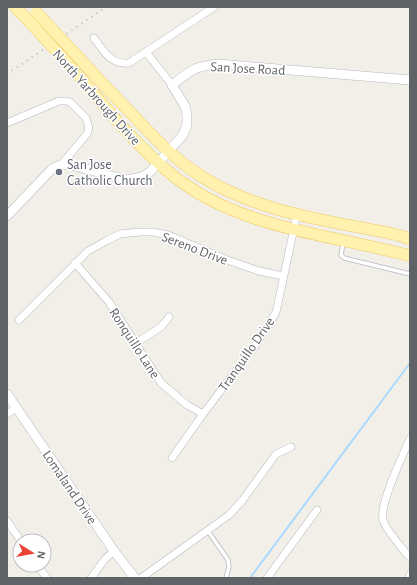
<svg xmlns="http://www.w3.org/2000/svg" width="417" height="585" viewBox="0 0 417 585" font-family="'Alegreya Sans',sans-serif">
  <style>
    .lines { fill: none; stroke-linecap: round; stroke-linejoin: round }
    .stream { stroke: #aadaff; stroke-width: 2 }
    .lane-casing { stroke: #b5b8bc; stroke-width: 5 }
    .street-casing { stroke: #b5b8bc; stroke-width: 8 }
    .secondary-casing { stroke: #b6babf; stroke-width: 10 }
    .primary-casing { stroke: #f2c960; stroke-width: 12 }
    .lane { stroke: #fff; stroke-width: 3.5 }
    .street { stroke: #fff; stroke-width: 7 }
    .secondary { stroke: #fff; stroke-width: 9 }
    .primary { stroke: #fff2af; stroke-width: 11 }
    .rail { stroke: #b6b7b8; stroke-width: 2; stroke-dasharray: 1 5; stroke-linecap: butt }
    .primary-bridge-casing { stroke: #f2c960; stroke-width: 12; stroke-linecap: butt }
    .primary-bridge { stroke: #fff2af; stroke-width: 11 }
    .worship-dot { fill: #6b7280; stroke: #fff; stroke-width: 1.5 }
    .labels { text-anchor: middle; stroke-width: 3; stroke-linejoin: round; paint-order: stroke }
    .street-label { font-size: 14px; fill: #5f6368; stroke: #fff }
    .worship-label { font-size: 14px; fill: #5b616d; stroke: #fff; text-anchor: start }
  </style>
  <rect width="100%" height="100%" fill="#f1efe8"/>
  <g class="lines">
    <!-- stream -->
    <path class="stream" d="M250,578L410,363"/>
    <!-- lane casing -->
    <g class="lane-casing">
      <path id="lane" d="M343,243L341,255L344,258L410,274
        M208,531L228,560L229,567L226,578"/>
    </g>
    <!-- street casing -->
    <g class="street-casing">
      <path id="street" d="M94,38C104,51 110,65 129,63L214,7
        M146,52L172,85
        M7,123L59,101H67L70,102L86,118L89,128L87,134L61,165
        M75,263L109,302L161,383L187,405L203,414
        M19,320L88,251L106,241L120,234L140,232H153L168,235L230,261L259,271L283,276
        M136,343L161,327L169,317
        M7,414L16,408
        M410,439C403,455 379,504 383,520C386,530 399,544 406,553L410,557
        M172,458L203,414L254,347L271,321L276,312L280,294L297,214
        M7,521L21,541
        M37,565L47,578
        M91,578L105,559L114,551
        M141,578L229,515L242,501L276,454L291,447
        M267,578L317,510
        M409,578L410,575"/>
    </g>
    <!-- secondary casing -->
    <g class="secondary-casing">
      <path id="secondary" d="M7,216L52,169C59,165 65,163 72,165L126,180L142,177L150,172L183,135L187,125V115L185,106L172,85C190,71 195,66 218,64L410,80
        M7,394L114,551L135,578"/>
    </g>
    <!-- primary casing -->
    <g class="primary-casing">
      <path id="primary" d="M15,7L27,19
        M80,59C97,78 114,96 132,114C154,138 176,161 204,178C262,214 333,221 398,235L410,239
        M69,65C102,102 133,143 171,174C238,229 329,234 410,256"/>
    </g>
    <!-- lane -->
    <use href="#lane" class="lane"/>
    <!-- street -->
    <use href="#street" class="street"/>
    <!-- secondary -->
    <use href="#secondary" class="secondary"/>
    <!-- primary -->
    <use href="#primary" class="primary"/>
    <!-- rail -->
    <path class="rail" d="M7,74L106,7"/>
    <!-- primary-bridge casing -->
    <g class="primary-bridge-casing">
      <path id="primary-bridge" d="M36,12L80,59
        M27,19L69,65"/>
    </g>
    <!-- primary-bridge -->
    <use href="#primary-bridge" class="primary-bridge"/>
  </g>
  <!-- markers -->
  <circle class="worship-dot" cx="59" cy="172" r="4"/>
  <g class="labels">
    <!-- street labels -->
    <g class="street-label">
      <text transform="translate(248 68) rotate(3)" y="5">San Jose Road</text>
      <text transform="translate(97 97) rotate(48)" y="5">North Yarbrough Drive</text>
      <text transform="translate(195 248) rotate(21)" y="5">Sereno Drive</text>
      <text transform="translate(135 343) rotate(57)" y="5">Ronquillo Lane</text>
      <text transform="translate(246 354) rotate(-55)" y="5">Tranquillo Drive</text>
      <text transform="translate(70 487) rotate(56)" y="5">Lomaland Drive</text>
    </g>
    <!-- worship labels -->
    <g class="worship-label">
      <text x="67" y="169">San Jose<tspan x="67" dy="16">Catholic Church</tspan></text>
    </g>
  </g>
  <!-- border -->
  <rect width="417" height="585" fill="none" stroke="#5f6368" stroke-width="16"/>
  <!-- north arrow -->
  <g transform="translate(32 553) rotate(101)"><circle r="19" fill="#ffffff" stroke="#bfc1c3"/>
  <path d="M0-3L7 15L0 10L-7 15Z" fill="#ea4335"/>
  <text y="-6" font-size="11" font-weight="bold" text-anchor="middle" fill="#5f6368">N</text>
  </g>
</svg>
